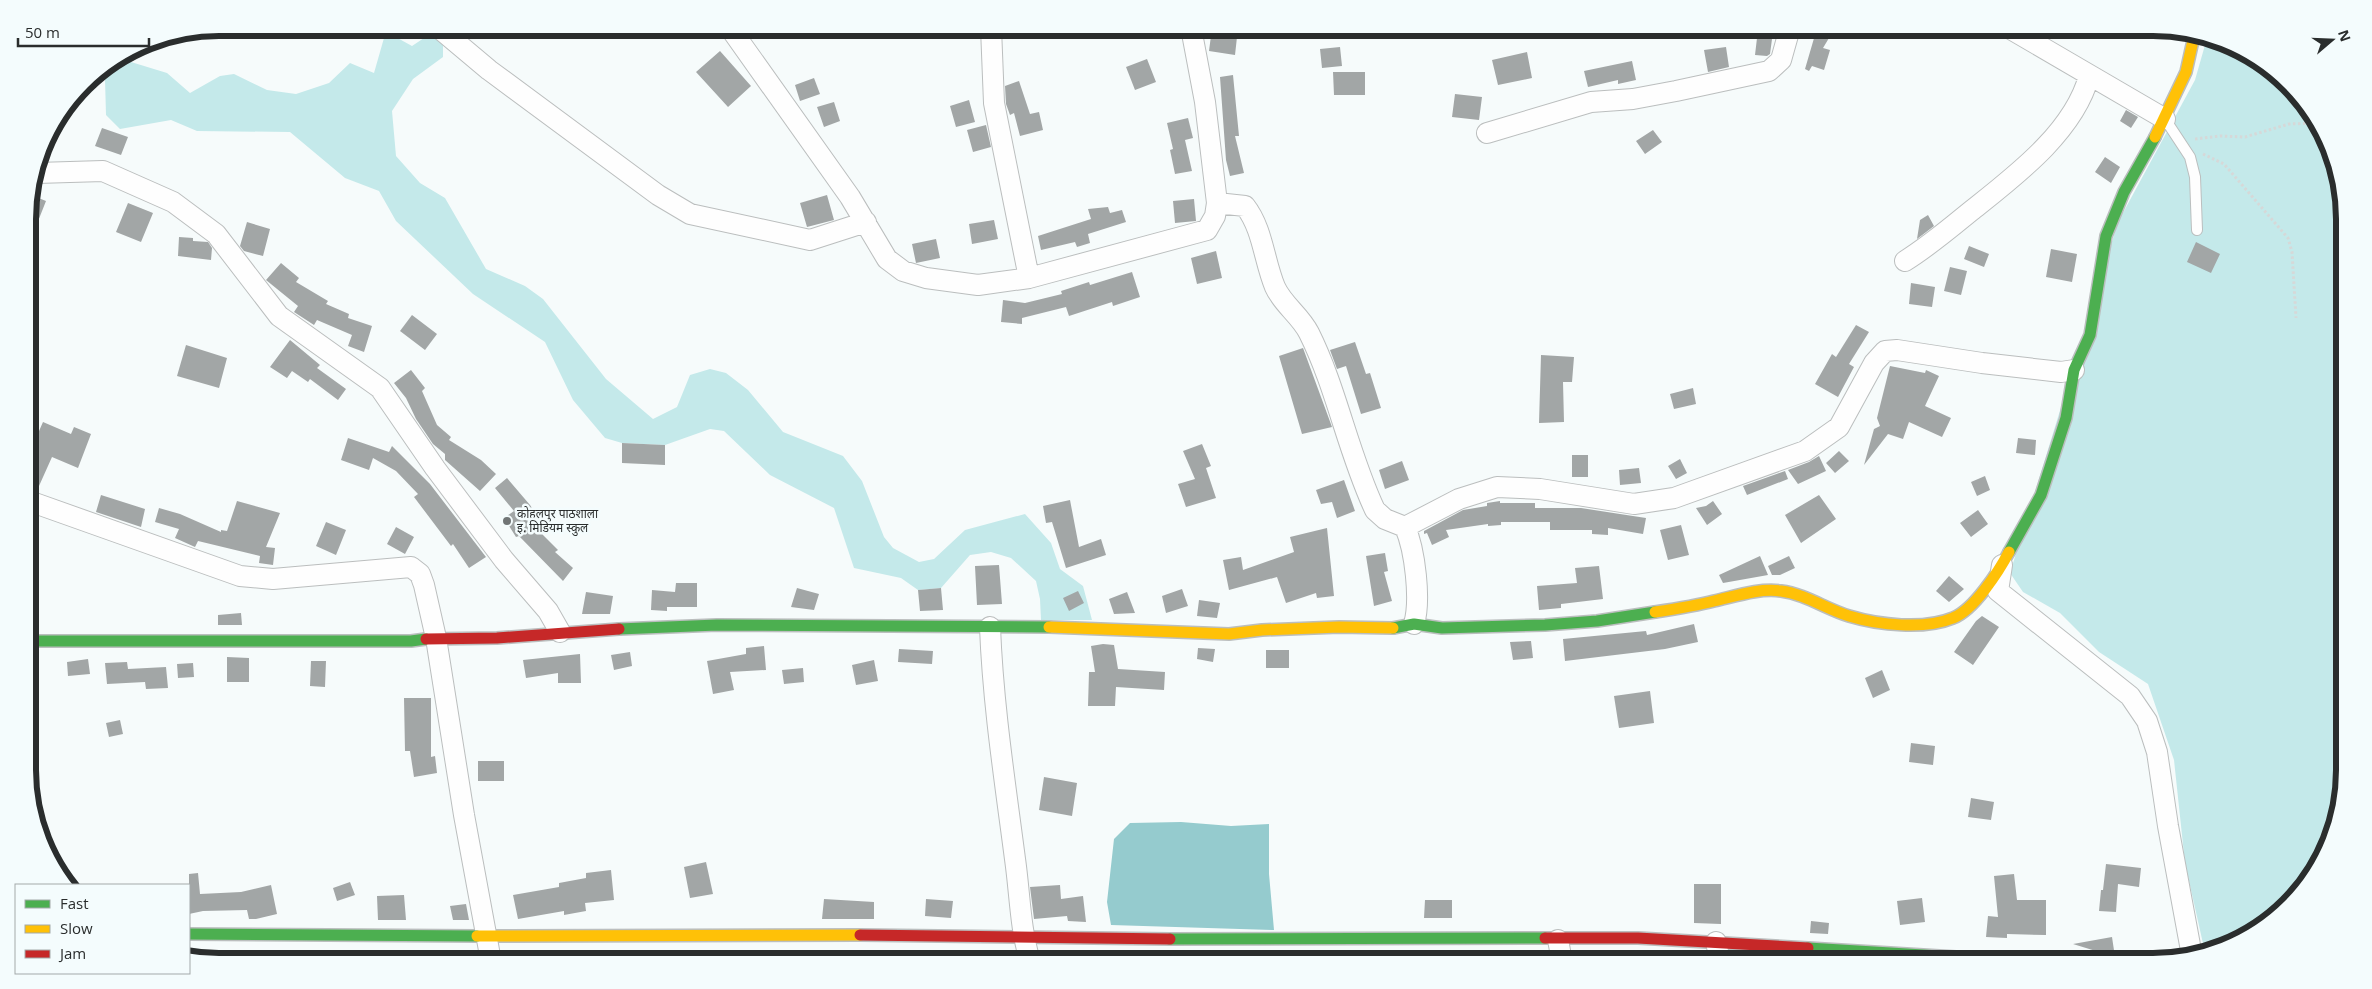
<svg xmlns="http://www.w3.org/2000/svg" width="2372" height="989" viewBox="0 0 2372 989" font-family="'Open Sans','Noto Sans Devanagari',sans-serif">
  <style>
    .green { fill: #c4e9ea }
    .water { fill: #95cbce }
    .building { fill: #a2a6a6 }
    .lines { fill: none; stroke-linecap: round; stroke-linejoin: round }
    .lane-casing { stroke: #bbbebe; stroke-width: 12 }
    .street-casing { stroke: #bbbebe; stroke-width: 22 }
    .fast-casing { stroke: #bbbebe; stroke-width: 14 }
    .slow-casing { stroke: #bbbebe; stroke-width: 14 }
    .jam-casing { stroke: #bbbebe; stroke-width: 14 }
    .path { stroke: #d6d8d8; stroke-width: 3; stroke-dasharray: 2.5 2.5; stroke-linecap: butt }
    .lane { stroke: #fefefe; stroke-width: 10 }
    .street { stroke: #fefefe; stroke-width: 20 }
    .fast { stroke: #4caf50; stroke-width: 11 }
    .slow { stroke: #ffc107; stroke-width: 11 }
    .jam { stroke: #c62828; stroke-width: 11 }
    .poi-dot { fill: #717575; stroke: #f4fcfd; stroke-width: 2 }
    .labels { text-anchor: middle; stroke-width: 5; stroke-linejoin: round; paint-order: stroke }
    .poi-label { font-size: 12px; fill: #2a2d2d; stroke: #f4fcfd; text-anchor: start }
    .rim { fill: none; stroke: #2a2d2d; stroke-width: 6 }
  </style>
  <rect width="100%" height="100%" fill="#f6fbfb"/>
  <!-- green -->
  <path class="green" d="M430,34L443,42V57L413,79L392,111L396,156L420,183L445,198L486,269L525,286L543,299L606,379L653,419L677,407L690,375L710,369L726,373L748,390L783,432L843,456L862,481L884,537L893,548L919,562L934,559L965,530L1025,514L1051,543L1060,569L1083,586L1092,620H1041L1040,599L1036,581L1011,558L991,552L970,555L941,588L918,590L901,578L854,568L834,508L770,475L724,431L710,429L665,445L622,443L605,438L573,400L545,342L473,294L396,221L379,191L345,178L290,132L197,131L171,120L120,129L106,115L105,79L94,74L126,55L131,62L167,73L190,93L220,76L234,74L267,90L296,94L329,83L350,63L374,73L384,38L392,35L412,46Z
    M2207,38C2259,49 2311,98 2330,146C2336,162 2339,179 2343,195L2344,770L2330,843L2305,887L2259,929L2222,948H2204L2185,863L2174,760L2148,684L2099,652L2060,613L2023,592L2010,573L2118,222L2195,80Z"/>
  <!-- water -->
  <path class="water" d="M1181,822L1231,826L1269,824V874L1274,930L1111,925L1107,902L1114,839L1130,823Z"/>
  <!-- building -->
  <path class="building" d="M1212,28H1238L1235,55L1209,51Z
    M1817,28H1835L1823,48L1830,50L1824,70L1812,66L1809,71L1805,69Z
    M1757,38L1772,39L1770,54L1767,56L1755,55Z
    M1340,47L1342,66L1322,68L1320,49Z
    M1726,47L1729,67L1708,72L1704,50Z
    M720,51L751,86L728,107L696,72Z
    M1527,52L1532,78L1498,85L1492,60Z
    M1147,59L1156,82L1135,90L1126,67Z
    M1632,61L1636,80L1618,84V80L1588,87L1584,71Z
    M1333,72H1365V95H1334Z
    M1233,75L1239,136H1235L1244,173L1230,176L1226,160L1220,77Z
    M814,78L820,94L800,101L795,85Z
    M1019,81L1030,114L1039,112L1043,130L1020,136L1014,113L1010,115L1006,104L1005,86Z
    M1455,94L1482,97L1479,120L1452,117Z
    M969,100L975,122L956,127L950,106Z
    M834,102L840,121L824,127L817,107Z
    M2126,110L2138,117L2131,128L2120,121Z
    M1188,118L1193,138L1185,140L1192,171L1175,174L1170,150L1173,149L1167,123Z
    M986,125L991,147L973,152L967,130Z
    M102,128L128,137L121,155L95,146Z
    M1653,130L1662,142L1645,154L1636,141Z
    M2105,157L2120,167L2111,183L2095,172Z
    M31,195L46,201L29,244L28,207Z
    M827,195L834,220L807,227L800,203Z
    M1194,199L1196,221L1175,223L1173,201Z
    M128,203L153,213L141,242L116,232Z
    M1108,207L1110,213L1122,210L1126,222L1088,234L1090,243L1077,247L1075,242L1041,250L1038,236L1091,219L1088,209Z
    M1928,215L1934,226L1917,239L1920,220Z
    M994,220L998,239L972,244L969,224Z
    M247,222L270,229L263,256L244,251L240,246Z
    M179,237L193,238V241L208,242L212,248L211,260L178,256Z
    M936,239L940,258L916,263L912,244Z
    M2196,242L2220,254L2211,273L2187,262Z
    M1969,246L1989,254L1984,267L1964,259Z
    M2051,249L2077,254L2072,282L2046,277Z
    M1216,251L1222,278L1197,284L1191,258Z
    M281,263L299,278L296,282L328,301L326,304L349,314L348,318L372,326L364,352L348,346L352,335L317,320L314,325L294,312L298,306L266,280Z
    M1950,267L1967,271L1961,295L1944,291Z
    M1132,272L1140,297L1113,306L1112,302L1069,316L1066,307L1022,318V324L1001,322L1003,300L1025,303L1062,294L1061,291L1089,282L1090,285Z
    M1911,283L1935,287L1932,307L1909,304Z
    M412,315L437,334L425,350L400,331Z
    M1856,325L1869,332L1849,364L1854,367L1838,397L1815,384L1832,354L1836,357Z
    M290,340L320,365L317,368L346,389L338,400L310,379L308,382L292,371L287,378L270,367Z
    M1355,342L1366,374L1370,373L1381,408L1361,414L1346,366L1337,369L1330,350Z
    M186,345L227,358L219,388L177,376Z
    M1303,348L1332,427L1302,434L1279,356Z
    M1541,355L1574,357L1572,382H1563L1564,422L1539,423Z
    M1890,366L1925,373L1926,370L1939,376L1925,406L1951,418L1942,437L1909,422L1903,439L1888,434L1864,465L1874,429L1880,426L1877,418Z
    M411,370L425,388L422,391L437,425L451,437L449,440L481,460L496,474L480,491L445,460V454L433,444L416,419L406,398L394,383Z
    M1693,388L1696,404L1674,409L1670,394Z
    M43,422L71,434L74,427L91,434L78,468L52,457L39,486L29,481L28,456Z
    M348,438L389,452L392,446L430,484L486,557L469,568L453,544L451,546L414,497L418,494L396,471L373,458L369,470L341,460Z
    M2018,438L2036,440L2035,455L2016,453Z
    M622,443L665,445V465L622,463Z
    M1202,444L1211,466L1206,468L1216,498L1186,507L1178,484L1195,479L1183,451Z
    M1839,451L1849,461L1835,473L1826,463Z
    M1572,455H1588V477H1572Z
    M1819,456L1826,471L1798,484L1788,470L1809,462Z
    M1680,459L1687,473L1676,479L1668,466Z
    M1402,461L1409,480L1385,489L1379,470Z
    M1639,468L1641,483L1620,485L1619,470Z
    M1785,471L1788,479L1747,495L1743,486Z
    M1985,476L1990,490L1977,496L1971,482Z
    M507,478L530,505L541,522L534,526L558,550L555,552L573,568L563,581L519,536L516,537L504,518L514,511L495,488Z
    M1344,480L1355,511L1337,518L1332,502L1321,504L1316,490Z
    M101,495L145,509L141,527L96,512Z
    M1819,495L1836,519L1801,543L1785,515Z
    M1070,500L1079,547L1101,539L1106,555L1066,568L1052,522L1046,523L1043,506Z
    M237,501L280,513L266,547L275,548L273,565L259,563L260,556L198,541L195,547L175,538L179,529L155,522L159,508L180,514L221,532V530L227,531Z
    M1500,501V503H1535V508H1581L1646,518L1643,534L1608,528V535L1592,534V530H1550V522H1501V525L1488,526V524L1446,530L1449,537L1432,545L1427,533L1424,534V531L1463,510L1487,506V503Z
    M1713,501L1722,514L1707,525L1696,508L1706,506Z
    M1978,510L1988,524L1971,537L1960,523Z
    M326,522L346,530L336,555L316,546Z
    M1681,525L1689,555L1668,560L1660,530Z
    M396,527L414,537L405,554L387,544Z
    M1327,528L1334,596L1317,598L1316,593L1286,603L1277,577L1229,590L1223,560L1241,557L1243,570L1294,552L1290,537Z
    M1385,553L1388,571L1384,572L1392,601L1374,606L1366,556Z
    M1760,556L1768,575L1723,583L1719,575Z
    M1789,556L1795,568L1780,575H1772L1768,566Z
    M999,565L1002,604L977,605L975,566Z
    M1599,566L1603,599L1561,604V608L1539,610L1537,586L1577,583L1575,568Z
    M1949,576L1964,589L1949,602L1936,591Z
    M676,583H697V607H667V611L651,610L652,590L675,592Z
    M797,588L819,594L814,610L791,607Z
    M941,588L943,610L920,611L918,590Z
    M1182,589L1188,606L1166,613L1162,596Z
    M1078,591L1084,603L1069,611L1063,598Z
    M586,592L613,596L610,614H582Z
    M1127,592L1135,613L1114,614L1109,599Z
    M1199,600L1220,603L1217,618L1197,616Z
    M241,613L242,625H218V615Z
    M1982,616L1999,627L1973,665L1954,652L1976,621Z
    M1694,624L1698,642L1665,649L1565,661L1563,639L1646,631L1647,635Z
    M1531,641L1533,658L1513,660L1510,642Z
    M1103,644L1114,645L1118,669L1165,672L1164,690L1116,687L1115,706H1088L1089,672H1095L1091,646Z
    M764,646L766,670L730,672L734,690L713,694L707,661L746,654V648Z
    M1198,648L1215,649L1213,662L1197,659Z
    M899,649L933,651L932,664L898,662Z
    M1266,650H1289V668H1266Z
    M630,652L632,666L614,670L611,655Z
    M580,654L581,683H558V673L526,678L523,660Z
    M227,657L249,658V682H227Z
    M88,659L90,674L68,676L67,662Z
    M874,660L878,681L856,685L852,665Z
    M311,661H326L325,687L310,686Z
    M127,662L128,669L166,667L168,688L146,689L145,682L107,684L105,663Z
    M193,663L194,677L178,678L177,664Z
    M803,668L804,682L784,684L782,670Z
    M1882,670L1890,690L1873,698L1865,678Z
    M1650,691L1654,723L1619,728L1614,696Z
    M404,698H431V757L435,756L437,773L414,777L410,751H405Z
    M120,720L123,734L109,737L106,723Z
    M1911,743L1935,746L1933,765L1909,762Z
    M478,761H504V781H478Z
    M1044,777L1077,783L1072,816L1039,810Z
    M1971,798L1994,802L1991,820L1968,817Z
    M706,862L713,894L690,898L684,867Z
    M2106,864L2141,868L2139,887L2118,884L2116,912L2099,911L2101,890H2103Z
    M611,870L614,900L585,903L586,911L564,915V911L518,919L513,895L559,887V883L586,878V873Z
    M198,873L200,894L241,892L271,885L277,914L256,919H249L247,910L203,911L189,914V874Z
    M2014,874L2017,900H2046V935L2007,934V938L1986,937L1988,916L1998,917L1994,876Z
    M350,882L355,895L337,901L333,888Z
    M1694,884H1721V924L1694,923Z
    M1060,885L1061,899L1083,896L1086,922L1068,921L1067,916L1034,919L1030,887Z
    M404,895L406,920H378L377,896Z
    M1922,898L1925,922L1900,925L1897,901Z
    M824,899L874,902V919H822Z
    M926,899L953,901L951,918L925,916Z
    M1425,900H1452V918H1424Z
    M466,904L469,920H453L450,906Z
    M1811,921L1829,923L1828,934L1810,933Z
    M2112,937L2115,957L2101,960L2099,952L2073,944Z
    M229,950H252L251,961L228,962Z"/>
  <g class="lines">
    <!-- lane casing -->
    <g class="lane-casing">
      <path id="lane" d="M2167,122L2190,157L2195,177L2197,230"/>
    </g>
    <!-- street casing -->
    <g class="street-casing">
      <path id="street" d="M439,28L489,70L658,195L690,214L810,240L866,222
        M730,28L850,197L887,259L903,271L926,278L978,285L1029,278L1207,230L1215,216L1217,203
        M991,28L994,103L1029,278
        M1191,28L1205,102L1217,203L1245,206C1263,229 1264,261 1275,287C1283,305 1300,315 1309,333C1337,389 1348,453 1375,510L1385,519L1405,527C1415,550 1421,600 1414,624
        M2009,28L2165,119
        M1487,133L1591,102L1633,99L1676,91L1769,71L1781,60L1790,28
        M37,173L103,171L173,202L216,234L279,316L380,388L435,468L504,560L548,611L560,632
        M1905,261C1929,246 1949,229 1971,211C2015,176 2074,132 2089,76
        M29,501L240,576L273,579L411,567L420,574L424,585L436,638L464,815L491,961
        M1405,527L1459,499L1497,487L1540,489L1634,504L1674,498L1805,451L1839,427L1874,363L1885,351L1897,350L1982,363L2061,372L2074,370
        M2002,565L1998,591L2130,696L2147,721L2157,752L2168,826L2192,956
        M990,627C993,705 1005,782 1015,859C1020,894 1020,928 1030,961
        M1558,940L1562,961
        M1716,942L1720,961"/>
    </g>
    <!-- fast casing -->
    <g class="fast-casing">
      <path id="fast" d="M2009,552L2041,495L2066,418L2074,370L2090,335L2106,236L2124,192L2155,137
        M1393,628L1414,624L1442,628L1545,625L1597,621L1655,612
        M619,629L717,625L1049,627
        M29,641H411L426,639
        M189,934L477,936
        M1170,939L1545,938
        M1808,948L2022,961"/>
    </g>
    <!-- slow casing -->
    <g class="slow-casing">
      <path id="slow" d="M2155,137L2186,72L2194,36
        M1655,612C1675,609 1695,606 1714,601C1736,596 1759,588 1781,591C1805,594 1826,609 1849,616C1879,625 1924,630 1953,618C1974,610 1999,571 2009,552
        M1049,627L1229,634L1262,630L1339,627L1393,628
        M477,936L860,935"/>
    </g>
    <!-- jam casing -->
    <g class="jam-casing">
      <path id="jam" d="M426,639L497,638L619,629
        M860,935L1170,939
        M1545,938H1638L1808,948"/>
    </g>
    <!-- path -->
    <path class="path" d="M2195,139L2220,136L2245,137L2289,124L2317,123
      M2203,154L2224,164L2288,238L2292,252L2296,318"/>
    <!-- lane -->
    <use href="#lane" class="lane"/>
    <!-- street -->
    <use href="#street" class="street"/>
    <!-- fast -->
    <use href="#fast" class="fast"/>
    <!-- slow -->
    <use href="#slow" class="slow"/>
    <!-- jam -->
    <use href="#jam" class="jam"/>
  </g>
  <!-- markers -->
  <circle class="poi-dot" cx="507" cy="521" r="5"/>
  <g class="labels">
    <!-- poi labels -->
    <g class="poi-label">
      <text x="517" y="518">कोहलपुर पाठशाला<tspan x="517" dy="14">इ. मिडियम स्कुल</tspan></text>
    </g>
  </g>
  <!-- crop -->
  <path d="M0 0H2372V989H0ZM219 36H2153A183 183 0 0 1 2336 219V770A183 183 0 0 1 2153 953H219A183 183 0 0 1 36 770V219A183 183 0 0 1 219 36Z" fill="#f4fcfd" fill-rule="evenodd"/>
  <path class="rim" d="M219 36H2153A183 183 0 0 1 2336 219V770A183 183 0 0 1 2153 953H219A183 183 0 0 1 36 770V219A183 183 0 0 1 219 36Z"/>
  <!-- legend -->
  <rect x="15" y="884" width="175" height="90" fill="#f4fcfd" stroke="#a3a9aa"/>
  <rect x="25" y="900" width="25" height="8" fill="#4caf50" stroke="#a3a9aa"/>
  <text x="60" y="909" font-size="15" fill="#2a2d2d">Fast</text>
  <rect x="25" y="925" width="25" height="8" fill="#ffc107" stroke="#a3a9aa"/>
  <text x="60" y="934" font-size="15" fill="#2a2d2d">Slow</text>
  <rect x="25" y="950" width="25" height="8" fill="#c62828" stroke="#a3a9aa"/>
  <text x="60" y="959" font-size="15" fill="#2a2d2d">Jam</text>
  <!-- north arrow -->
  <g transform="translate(2332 40) rotate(71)" stroke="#f4fcfd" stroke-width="4" paint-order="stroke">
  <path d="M0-4L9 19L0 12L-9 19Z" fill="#2a2d2d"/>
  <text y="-8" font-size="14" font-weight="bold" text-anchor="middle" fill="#2a2d2d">N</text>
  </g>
  <!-- scale -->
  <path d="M18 38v8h131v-8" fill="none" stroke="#2a2d2d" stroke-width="2.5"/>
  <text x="25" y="38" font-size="15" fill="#2a2d2d" stroke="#f4fcfd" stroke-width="4" paint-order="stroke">50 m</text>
</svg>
